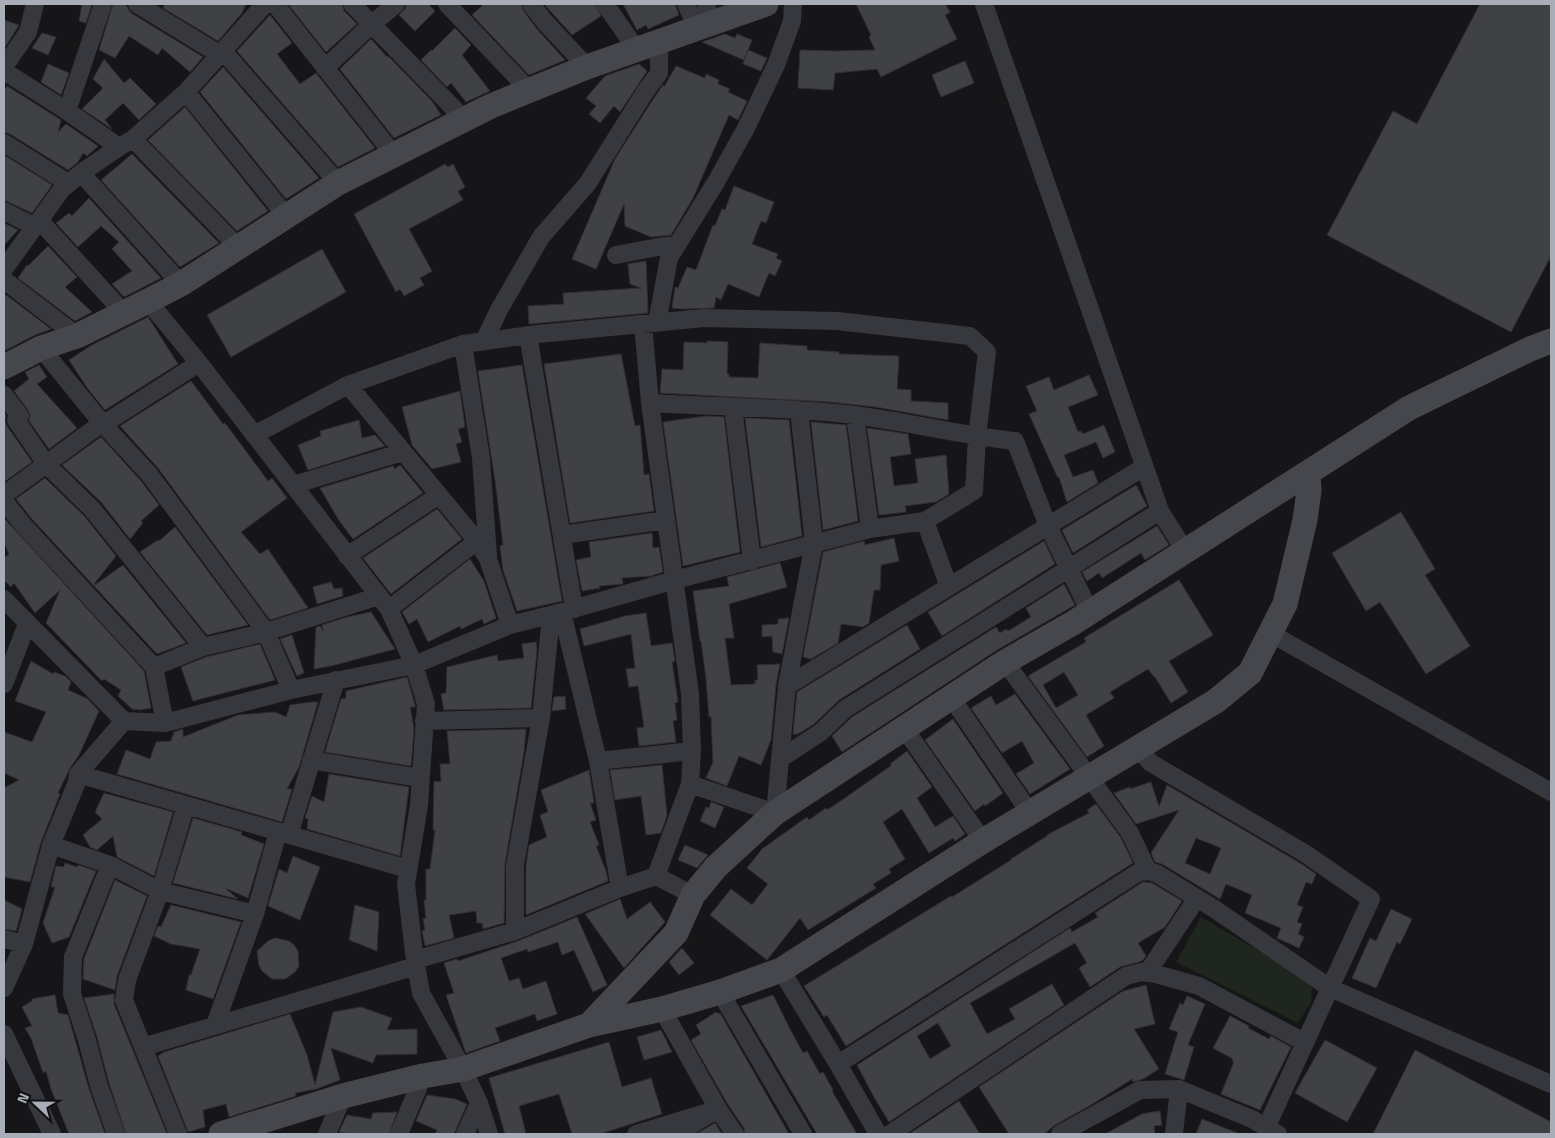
<svg xmlns="http://www.w3.org/2000/svg" width="1555" height="1138" viewBox="0 0 1555 1138" font-family="'Titillium Web',sans-serif">
  <style>
    .green { fill: #1e261f }
    .building { fill: #404145; stroke: #303034; fill-rule: evenodd }
    .lines { fill: none; stroke-linecap: round; stroke-linejoin: round }
    .street { stroke: #37383d; stroke-width: 18 }
    .secondary { stroke: #45474d; stroke-width: 25 }
  </style>
  <rect width="100%" height="100%" fill="#161618"/>
  <!-- green -->
  <path class="green" d="M1201,917L1301,975L1312,987L1311,1002L1298,1023L1176,962Z"/>
  <!-- building -->
  <path class="building" d="M82,4H92L86,23L79,21Z
    M113,4H126L128,9L131,13L203,57L190,72L162,48L158,55L129,36L115,58L99,50Z
    M165,4H246L242,13L218,41L163,8Z
    M288,4H342L344,11L357,24L326,52Z
    M406,4H428L435,11L415,31L399,15L406,8Z
    M484,4H521L523,10L536,28L565,60L529,75L472,15Z
    M544,4H595L601,16L572,35Z
    M623,4H675L679,15L648,29L646,25L637,30Z
    M856,4H945L950,12L945,15L957,39L881,77L877,69L835,73L833,90L798,88L800,50L835,51L875,50L869,37L871,35Z
    M1480,4H1551V256L1511,332L1327,235L1393,111L1417,124Z
    M270,15L292,43L277,54L300,84L316,73L375,148L338,167L237,51Z
    M4,20L19,25L4,49Z
    M455,28L471,45L462,55L490,91L466,102L451,83L447,87L421,60L431,50L432,51Z
    M42,33L56,37L48,55L32,48Z
    M725,34L735,38L737,34L752,40L744,60L702,42Z
    M371,39L387,57L388,56L432,101L441,115L394,138L340,69Z
    M748,50L767,58L761,71L743,64Z
    M104,59L124,83L130,78L156,104L139,120L123,103L105,120L112,129L82,109L103,88L93,79Z
    M965,61L974,83L941,97L932,75Z
    M48,64L69,73L61,95L41,82Z
    M639,64L647,71L620,112L614,106L600,123L589,114L596,106L586,98L605,76Z
    M676,66L705,78L706,74L719,80L718,84L730,89L728,92L747,101L738,120L729,115L693,198L671,235L651,237L625,226L624,204L596,269L572,259L615,159L654,98L663,85L664,87Z
    M223,67L319,178L286,199L200,92Z
    M7,86L61,120L58,132L66,124L98,146L87,156L83,153L78,162L68,170L10,134L4,132V91Z
    M185,107L268,211L237,231L148,140Z
    M132,154L219,243L180,267L101,180Z
    M4,155L52,185L32,213L4,200Z
    M445,164L448,167L453,164L465,187L458,191L463,200L409,229L432,271L420,278L424,285L404,296L400,289L396,292L354,214Z
    M734,186L774,202L766,223L761,221L752,244L778,254L776,258L782,261L775,276L769,273L759,297L728,284L721,300L716,297L714,308L682,309L672,308L675,287L678,288L687,267L696,270L713,225L715,226L722,209L725,210Z
    M89,198L161,278L124,297L112,284L132,271L112,249L119,242L101,226L78,247L56,223L69,213L72,216Z
    M4,223L18,230L4,245Z
    M48,246L77,277L65,287L92,312L75,321L18,278L27,265L28,266Z
    M322,249L346,292L231,357L207,315Z
    M646,261L648,313L529,324L528,306L564,304L563,293L641,288L630,284L628,264Z
    M6,295L51,329L35,335L4,351V298Z
    M148,317L178,364L105,410L88,389L69,360L92,345Z
    M707,341L728,342L727,374H729V377L758,378L760,343L807,346V350L839,352V354L899,356L897,389L911,390V401L948,403V420L876,407L830,402L660,393L662,369L683,370L684,342L707,343Z
    M621,354L635,426L640,425L644,475L649,474L654,511L570,523L544,364Z
    M39,365L47,377L37,384L77,428L49,449L29,421L30,415L28,410L14,391L29,379L25,372Z
    M522,365L562,601L517,611L503,570L500,546L503,545L495,480L478,371Z
    M1089,375L1098,395L1068,407L1078,432L1081,431L1083,434L1104,425L1115,452L1103,458L1096,442L1064,455L1073,477L1093,470L1098,483L1067,502L1059,477L1058,478L1050,461L1029,414L1037,411L1026,386L1049,377L1054,390Z
    M191,381L223,424L225,423L268,481L272,478L287,498L241,532L260,554L268,549L308,608L270,620L158,468L120,426Z
    M460,391L465,427L458,429L462,442L456,444L461,462L432,469L412,445L402,407Z
    M4,412L6,416L5,421L7,426L32,462L4,482Z
    M706,416L724,417L740,552L683,566L663,422Z
    M745,418L789,420L802,536L761,547Z
    M359,420L362,438L375,435L385,446L308,470L298,445L321,436L320,431Z
    M811,422L846,425L858,521L823,530Z
    M867,428L908,434L911,454L890,457L894,486L918,483L915,459L946,455L949,494L936,502L905,506L906,512L879,515Z
    M101,437L141,481L159,505L141,521L143,523L130,539L101,502L62,465Z
    M400,465L423,493L353,539L338,519L320,488L393,466L395,469Z
    M45,478L85,517L116,556L94,584L95,585L123,565L186,643L157,654L32,519L16,499Z
    M1136,485L1147,506L1073,553L1062,530Z
    M437,509L462,539L391,594L363,558Z
    M1401,512L1435,569L1425,575L1470,646L1426,674L1380,602L1366,611L1332,553Z
    M4,518L144,671L151,708L140,710L132,709L118,696L121,690L104,679L102,681L46,623L60,590L35,613L14,583L11,587L4,580V558L9,554L4,542Z
    M1157,526L1169,545L1145,560L1141,553L1102,578L1099,573L1087,581L1082,572Z
    M175,527L248,625L207,635L140,552L158,540L159,541Z
    M652,533L653,548L659,547L663,572L651,576L622,578L623,584L599,586L600,588L582,591L576,560L591,557L589,542Z
    M894,538L899,561L881,565L880,590H874L869,623L863,627L841,624L838,643L811,659L803,657L823,552L864,541L865,545Z
    M1044,541L1055,564L942,636L928,612Z
    M470,559L484,581L496,618L484,624L482,619L461,629L460,626L428,642L417,619L409,624L402,612Z
    M780,563L787,587L729,604L734,638H725L731,685L755,684V680H758L757,665L780,664L776,685L771,740L761,765L739,756L727,786L706,778L713,762L711,716L709,717L706,679L701,641H700L693,591L729,586L727,577Z
    M1179,580L1213,635L1169,661L1188,692L1171,703L1155,677H1154L1148,669L1110,692L1114,698L1086,715L1104,746L1087,757L1028,676L1086,642L1084,638ZM1064,672L1078,695L1056,708L1043,685Z
    M331,582L334,589L342,588L343,596L317,604L313,587Z
    M1064,584L1075,605L997,650L842,752L832,736L852,717L996,627L1000,633L1006,629L1008,631L1031,617L1026,608Z
    M371,612L395,649L335,665L314,669L316,627L320,626L323,631L322,625L347,617Z
    M646,613L651,646L672,643L675,661L672,662L678,702L675,703L677,720L673,721L676,742L639,746L637,728L644,727L638,686L629,687L626,669L635,668L631,634L584,646L580,629L625,616Z
    M789,618L782,654L773,652L772,636L762,637V625L778,624V619Z
    M907,625L920,649L839,700L814,724L798,734H793L797,692Z
    M292,635L304,673L297,676L280,639Z
    M536,642L537,650L531,708L444,710L441,694L446,693L447,667L497,655L498,661L524,658L522,644Z
    M260,644L275,680L193,701L181,667L206,657Z
    M31,661L53,674L54,672L65,676L71,682L68,690L88,699L99,711L79,755L70,768L58,793L60,794L41,842L30,882L4,877V788L19,780L4,773V732L32,742L46,712L15,701Z
    M407,677L415,705V707H410L414,729L411,766L325,752L341,699L346,698V691Z
    M1015,694L1070,769L1030,794L1016,774L1034,763L1022,741L1002,753L971,708L991,696L996,705Z
    M565,696L566,709L552,711L554,697Z
    M312,702H318L299,767L287,789H292L282,822L117,774L126,750L150,759L156,742L171,741L174,732L183,729V737L238,715L275,712L286,717L290,705Z
    M953,719L1003,793L985,806L984,804L975,811L925,740Z
    M526,729L524,752L505,863L504,923L483,929L482,923H477L476,911L449,915L454,938L425,946L422,931L425,930L423,919L426,918L424,900H426V869H430L435,830H433L434,781L441,782L440,764H450L447,731Z
    M907,751L932,787L917,798L935,827L953,816L965,834L955,841L953,838L929,853L902,809L883,822L905,859L889,869L891,873L873,884L876,888L808,930L800,918L767,960L710,915L731,889L752,905L768,884L747,868L762,849L807,817L809,820L826,808L827,810L845,798L892,765L890,764Z
    M662,765L667,815L661,833L646,835L641,796L615,800L610,770Z
    M589,770L594,803H590L596,820L590,822L599,845L596,846L606,871L608,881L526,915V866L529,845L547,837L540,815L548,812L541,790Z
    M329,774L409,787L400,856L307,829L308,819L305,818L312,796L324,802Z
    M1151,782L1159,807L1167,785L1300,863L1316,874L1312,884L1306,882L1297,905L1303,907L1297,922L1302,924L1298,934L1304,937L1299,948L1277,938L1281,928L1245,913L1252,895L1226,884L1220,899L1162,864L1155,862L1151,853L1179,810L1136,824L1114,793L1130,787V789ZM1196,838L1221,848L1210,874L1185,863Z
    M104,793L173,812L154,876L117,857L113,836L97,850L90,847L83,835L102,819L95,812Z
    M711,802L724,807L715,828L700,821L706,807L709,808Z
    M1096,804L1121,838L1133,863L846,1046L827,1015L824,1017L804,986L951,896L952,897L1011,860V859L1047,836V835L1089,813L1087,810Z
    M193,818L242,832L241,835L264,844L248,898L225,888L238,899L173,883Z
    M685,845L708,855L697,868L678,860Z
    M293,856L320,867L300,920L268,906L279,869L287,873Z
    M65,863L77,867L78,865L96,871L69,937L52,943L43,923L55,887H51L56,866L64,867Z
    M115,880L147,896L117,976L115,990L83,979L84,959Z
    M1143,882L1152,883L1182,901L1165,927L1138,943L1146,956L1142,961L1120,967L1090,987L1079,968L1087,963L1075,943L970,1003L987,1034L1015,1019L1009,1009L1052,984L1064,1005L889,1122L874,1097L857,1065L1070,928L1072,932L1098,917L1095,913ZM938,1023L951,1046L930,1059L917,1036Z
    M620,899L627,919L650,902L665,922L624,968L585,914Z
    M4,900L22,909L16,931L4,929Z
    M171,905L241,922L213,999L186,990L189,975H191L200,949L171,944L154,936L158,926L161,927Z
    M355,905L379,912L377,951L349,940Z
    M1391,909L1412,919L1400,944L1397,942L1376,988L1352,978L1370,938L1376,941Z
    M577,917L607,985L593,992L574,950L562,955L558,942L528,952L527,949L501,958L509,981L519,978L523,989L546,981L557,1014L537,1021L535,1014L495,1028L500,1041L466,1053L446,995L454,993L444,963L457,959L458,961L518,941Z
    M275,938L289,941L294,945L298,951L299,966L295,972L285,979H272L262,971L259,965L257,951L268,941Z
    M682,948L694,963L679,975L669,962Z
    M1146,985L1155,1024L1134,1029L1159,1069L1143,1079L1133,1082L1132,1079L1091,1105L1055,1125L1044,1134H1009L979,1087L1123,991Z
    M114,994V1004L167,1134H126L109,1083L97,1037L84,998Z
    M55,995L58,1013L68,1015L89,1089L105,1134H69L51,1089L46,1071L43,1073L31,1038L25,1028L32,1026L22,1007L32,1001V999Z
    M773,995L791,1031L803,1053L807,1051L820,1074L823,1072L833,1090L832,1091L857,1134H817L741,1006Z
    M1187,996L1205,1004L1188,1045L1194,1047L1184,1080L1165,1074L1178,1032L1169,1029L1180,1003L1183,1005Z
    M361,1007L392,1018L387,1030L417,1029V1054L376,1055L373,1063L331,1048L340,1080L316,1089L295,1093L296,1096L229,1117L226,1104L203,1110L205,1127L188,1132L158,1056L164,1052L290,1014L307,1055L315,1085L333,1012Z
    M716,1012L718,1014L720,1013L789,1134H745L744,1128L727,1103L691,1040L701,1034L696,1025Z
    M1230,1016L1249,1026L1248,1028L1269,1039L1271,1036L1291,1047L1260,1110L1221,1094L1234,1062L1232,1061L1233,1059L1213,1048Z
    M661,1030L672,1052L644,1060L637,1037Z
    M1325,1040L1377,1068L1347,1122L1295,1093Z
    M609,1042L622,1087L651,1078L662,1114L600,1134H572L559,1094L519,1106L526,1134H505L489,1078Z
    M1415,1050L1551,1122V1134H1373Z
    M427,1095L455,1099L467,1104L454,1134H435L437,1130L416,1121Z
    M959,1101L980,1134H909Z
    M1160,1111L1162,1125L1154,1126L1155,1134H1105L1142,1114Z
    M397,1112L389,1134H351L339,1132L347,1115L371,1119L373,1113Z
    M1202,1119L1240,1134H1196Z
    M715,1123L722,1134H696Z"/>
  <g class="lines">
    <!-- street -->
    <path class="street" d="M137,4L219,54
      M275,4L394,155
      M352,4L464,119
      M447,4L529,90
      M531,4L544,21L587,67
      M605,4L637,50
      M686,4L697,28
      M707,4L708,24
      M984,4L1160,511L1185,551
      M223,51L338,183
      M4,67L28,32L35,4
      M325,68L372,24L396,4
      M4,71L67,111L119,147
      M186,92L287,217
      M67,111L103,4
      M133,139L238,247
      M4,143L68,183
      M81,173L181,284
      M4,211L36,227
      M40,221L123,312
      M616,255L658,247L677,245
      M4,269L62,189L81,173L119,147L133,139L186,92L265,4
      M4,280L77,336
      M148,301L199,363L389,609L414,665L426,704L419,805L406,884L414,953L421,993L463,1069L479,1103L489,1134
      M657,323L669,258L716,182L746,128L776,65L792,21L793,4
      M643,324L650,403L690,694L692,751L690,784L656,876
      M528,335L574,609
      M484,341L500,308L541,237L588,183L645,92L659,73V41
      M463,344L481,458L488,556
      M41,348L102,423L149,474L266,632L291,690
      M348,385L477,541L488,559L510,625
      M4,395L20,416L16,420L46,464L93,510L203,647
      M650,403C718,407 787,407 854,415C908,422 961,435 1015,441L1048,526L1090,612
      M733,407L752,561
      M855,415L870,529
      M254,435L348,385L463,344L538,334L704,318L837,321L970,336L987,352L977,437L974,491L925,521L949,587
      M293,485L403,452
      M4,495L102,423L110,420L199,363
      M4,501L24,526L154,667L165,723
      M562,535L666,520
      M347,556L439,495
      M4,599L124,721
      M389,609L477,541
      M562,612L598,761
      M1270,633L1551,792
      M1005,662L1130,833L1148,871
      M154,667L203,647L266,632L379,596
      M4,684L27,624
      M787,686L1144,467
      M951,697L1030,813
      M424,721L541,718
      M904,728L983,841
      M1137,748L1151,763L1306,854L1371,899L1330,988L1551,1084
      M780,759L821,732L845,709L1160,511
      M311,760L420,778
      M78,774L408,869
      M690,784L775,813L787,686L814,543L799,411
      M289,835L336,680
      M51,845L110,865L160,891L255,914
      M110,865L73,957L72,994L87,1040L99,1086L116,1134
      M620,888L598,761L692,751
      M515,931V865L541,718L551,615
      M4,939L24,944
      M415,960L515,931L620,888L656,876L693,895
      M781,970L838,1064L878,1134
      M1147,973L1197,898
      M4,988L24,944L51,845L77,782L78,774L124,721L165,723L291,690L414,665L510,625L562,612L675,580L870,529L925,521
      M720,992L803,1134
      M662,1009L718,1109L735,1134
      M215,1025L255,914L278,832
      M4,1034L52,1134
      M143,1047L416,966
      M838,1064L1139,872L1148,871L1156,873L1213,908L1330,988L1266,1128
      M178,1134L124,1000L127,980L160,891L186,805
      M327,1134L343,1096
      M399,1134L423,1076
      M465,1134L479,1103
      M636,1134L718,1109L676,1134
      M890,1134L1126,976L1141,972L1156,974L1199,986L1304,1042
      M1060,1134L1140,1090L1179,1089L1252,1119L1278,1134
      M1174,1134L1179,1089"/>
    <!-- secondary -->
    <path class="secondary" d="M4,367L41,348L77,336L148,301L181,284L338,183L491,106L587,67L766,4
      M589,1025L676,933L693,895L716,867L775,813L1005,662L1073,623L1409,408L1530,349L1551,341
      M221,1134L343,1096L423,1076L463,1069L589,1025L662,1009L720,992L781,970L983,841L1216,701L1250,673L1285,604L1305,520L1309,491L1308,473"/>
  </g>
  <!-- border -->
  <rect width="1555" height="1138" fill="none" stroke="#a8adb8" stroke-width="10"/>
  <!-- north arrow -->
  <g transform="translate(35 1103) rotate(292)" stroke="#111113" stroke-width="4" paint-order="stroke">
  <path d="M0-4L9 19L0 12L-9 19Z" fill="#a8adb8"/>
  <text y="-8" font-size="14" font-weight="bold" text-anchor="middle" fill="#a8adb8">N</text>
  </g>
</svg>
